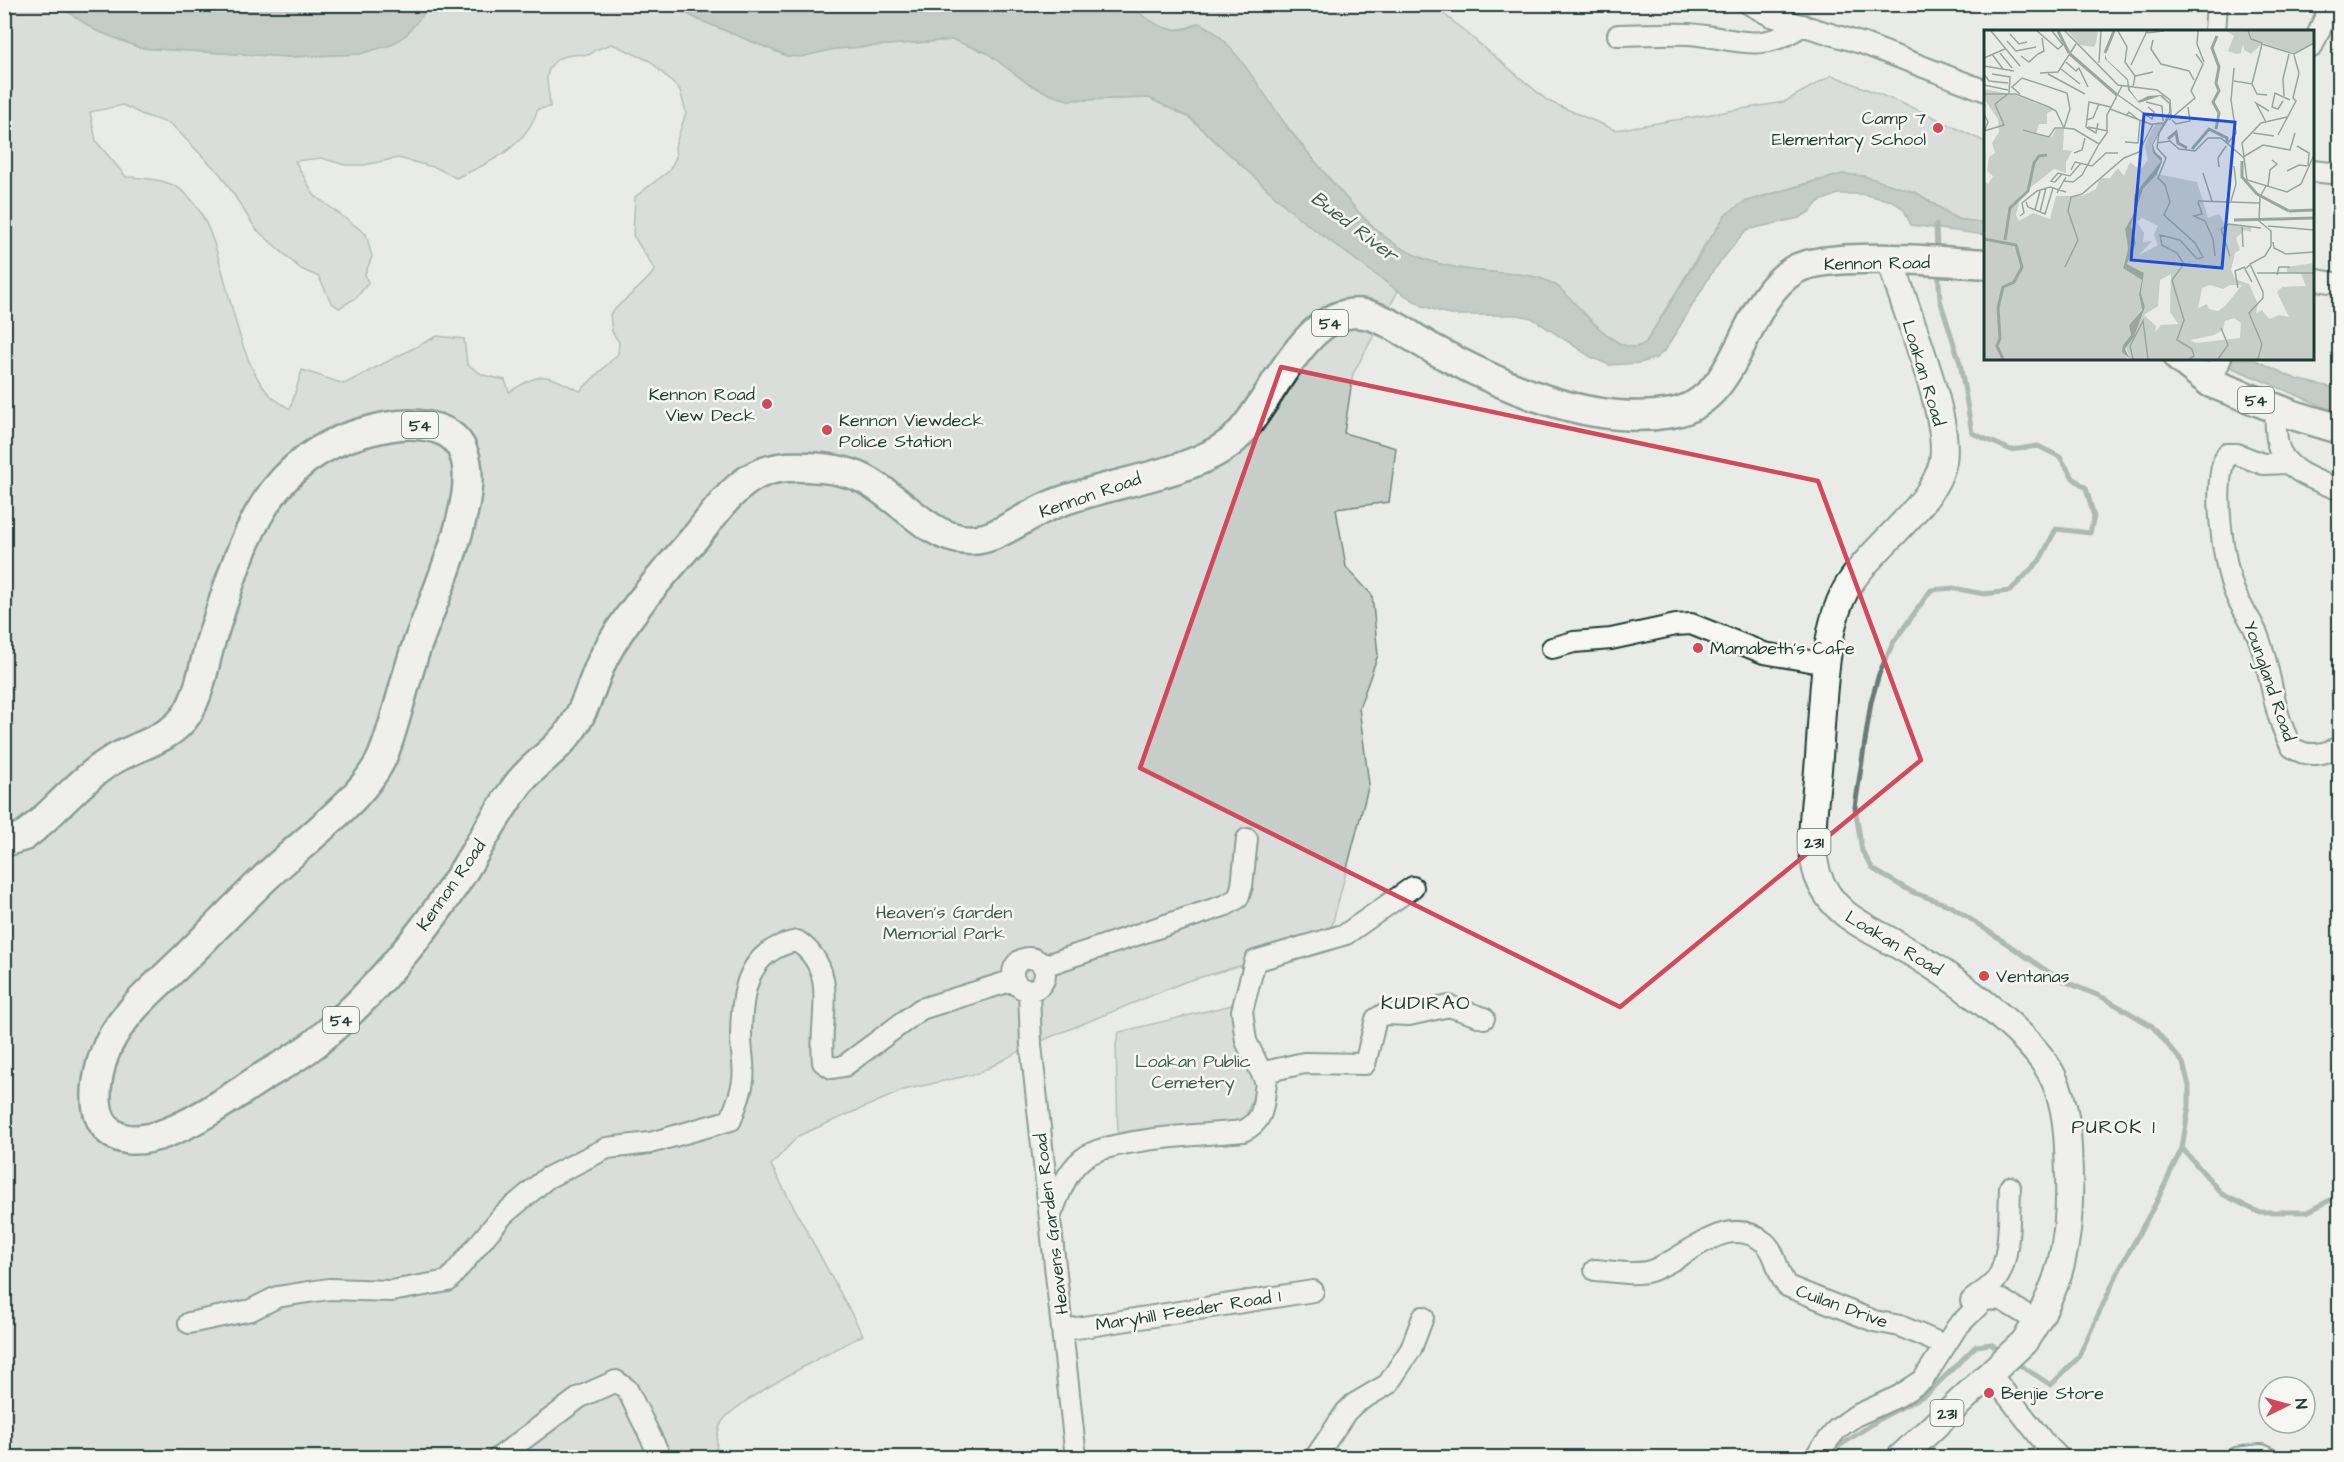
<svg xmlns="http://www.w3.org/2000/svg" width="2344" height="1462" viewBox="0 0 2344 1462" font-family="'Architects Daughter',sans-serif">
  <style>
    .green { fill: #c7cec9; stroke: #73867e; stroke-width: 1.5; fill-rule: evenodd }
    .water { fill: #99a6a0; stroke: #687c75; stroke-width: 1.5 }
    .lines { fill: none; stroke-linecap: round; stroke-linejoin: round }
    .stream { stroke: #687c75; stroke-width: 5 }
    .minor-casing { stroke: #1f3d34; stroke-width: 24 }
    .major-casing { stroke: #1f3d34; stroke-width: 30 }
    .highway-casing { stroke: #1f3d34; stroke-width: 33 }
    .minor { stroke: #f6f6f2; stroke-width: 20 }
    .major { stroke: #f6f6f2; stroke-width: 26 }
    .highway { stroke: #f6f6f2; stroke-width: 28 }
    .marked { fill: none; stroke: #d1495b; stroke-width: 4.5; stroke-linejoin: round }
    .poi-dot { fill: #d1495b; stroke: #f6f6f2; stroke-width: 2 }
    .labels { text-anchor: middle; stroke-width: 5; stroke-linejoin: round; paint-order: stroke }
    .shield { fill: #f6f6f2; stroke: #60746d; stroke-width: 1.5 }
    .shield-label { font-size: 16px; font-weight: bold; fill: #1f3d34 }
    .poi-label { font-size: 18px; fill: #1f3d34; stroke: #f6f6f2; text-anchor: start }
    .street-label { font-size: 18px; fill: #1f3d34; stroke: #f6f6f2 }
    .park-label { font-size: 18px; fill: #415a52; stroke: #f6f6f2 }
    .water-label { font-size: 20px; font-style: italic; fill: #445c54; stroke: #f6f6f2 }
    .neighbourhood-label { font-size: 20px; letter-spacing: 1.5px; fill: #1f3d34; stroke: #f6f6f2 }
    .inset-river { fill: none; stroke: #99a6a0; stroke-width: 3 }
    .inset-road { fill: none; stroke: #98a59f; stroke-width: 1.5 }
    .view { fill: #1d4ed8; fill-opacity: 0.15; stroke: #1d4ed8; stroke-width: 3 }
    .inset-edge { fill: none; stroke: #1f3d34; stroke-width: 3 }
  </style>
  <rect width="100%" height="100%" fill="#e9ebe7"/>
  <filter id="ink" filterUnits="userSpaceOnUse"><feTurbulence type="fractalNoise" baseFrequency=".0167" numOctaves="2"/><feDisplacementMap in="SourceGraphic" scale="12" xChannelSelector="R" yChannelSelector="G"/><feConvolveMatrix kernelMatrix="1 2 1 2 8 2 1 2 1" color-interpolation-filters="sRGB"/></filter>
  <g filter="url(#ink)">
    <!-- green -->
    <path class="green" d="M431,4L672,5L697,19L787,56L835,49L953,40L973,45L1083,100L1149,98L1190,118L1299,218L1398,291L1353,374L1344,433L1396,448L1389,502L1336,509L1346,567L1372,595L1378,655L1359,708L1369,784L1328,941L1187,981L1031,1045L979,1073L904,1090L798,1136L771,1165L863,1335C838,1348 733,1402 722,1422C716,1432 716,1446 717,1457L5,1458V5H58L95,30L140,48L289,57L360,54ZM612,44L650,61L680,90L686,113L675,146L676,157L669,171L635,197L633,235L655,270C642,288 625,298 610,314L612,332L619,342L618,354L580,391C543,374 545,370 509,392L505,380L483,375L467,364L464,339L437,336L344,384L302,370L290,409C284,405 276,401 271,396C222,346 231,216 175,186C161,179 142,178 126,177L96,141L90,112L123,105L143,115L171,124L221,175L256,229L301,269L319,277L331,302L339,308L356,298L368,283L365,274L372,257L366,234L314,195L295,161L321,158L345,165H364L398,158L437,168L456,178C491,162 525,148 538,109L550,107C550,97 547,87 547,78C549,55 572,53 589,55L595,50Z
      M1127,5H1451L1444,14L1548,101L1615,130L1784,102L1832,75L1923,112L1985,142V223L1957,219L1917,193L1817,180L1744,202L1705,244L1646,342C1621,366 1574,298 1557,286C1537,273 1513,274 1491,272C1445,269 1405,258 1371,225C1342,196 1315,161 1288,128C1268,103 1227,29 1198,23C1169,40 1151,21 1127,5Z
      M1232,1005L1256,1088L1245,1119L1118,1139L1116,1044L1119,1032Z"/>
    <!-- water -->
    <path class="water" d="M1127,4C1151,21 1170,40 1198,23C1227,29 1269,103 1288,128C1313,159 1343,197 1371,225C1405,258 1445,269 1491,272C1513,274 1537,273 1557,286C1574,298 1620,366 1646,342L1725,215L1744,202L1842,174L1864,176L1917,193L1957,219L1985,223V235L1911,225L1904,210L1893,201L1861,194H1838L1818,202L1811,211L1799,218L1746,230L1713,271L1666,349L1656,358L1640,363L1609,365L1591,357L1532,318L1518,315H1451L1423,306L1398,291L1299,218L1190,118L1149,98L1068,100L1051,95L1027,83L987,53L953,40L835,49L801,57L787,56L697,19L672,5Z
      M58,5L431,4V5L406,35L391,45L360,54L289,57L140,48L95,30Z
      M2217,359H2253L2296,379L2339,389V413L2228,366Z"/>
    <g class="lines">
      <!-- stream -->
      <path class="stream" d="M1936,225L1937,253
        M1938,268L1940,300L1960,363L1972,433L2011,450L2038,446L2060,457L2073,478L2086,488L2094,517L2090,533L2056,529L2040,560L2010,591L1984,594L1953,588L1931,590L1893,643L1879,674L1871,702L1855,807L1862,851L1873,869L1881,874L1912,892L1951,906L2059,979L2104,998L2152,1026L2183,1063L2189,1086V1106L2182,1148L2157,1201L2120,1268L2078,1358L2051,1385L2015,1362
        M2182,1148L2222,1194L2258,1212H2307L2340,1195
        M1827,1458L1832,1451L1883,1417L1927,1394L1976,1346L1991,1344L2002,1353"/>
      <!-- minor casing -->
      <g class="minor-casing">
        <path id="minor" d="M1749,4L1771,16L1864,44L1986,91
          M2215,32L2217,4
          M1618,35C1641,35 1665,33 1688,34C1734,37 1760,56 1803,25
          M2312,47L2331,4
          M2312,171L2340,174
          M2312,279L2340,284
          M2211,383L2221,358
          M2275,407C2276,419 2275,433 2278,445C2284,471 2318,481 2340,490
          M2288,463L2263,464L2237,454H2227C2211,481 2223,565 2235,593C2242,610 2255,624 2260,642C2272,675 2273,716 2292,747C2306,758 2325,755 2340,746
          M1552,648L1574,642L1611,639L1676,625L1691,624L1764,653L1827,664
          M1013 974a16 16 0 1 1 32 0a16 16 0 1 1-32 0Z
          M1043,966L1226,905L1238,898L1242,886L1247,839
          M1029,990L1031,1045L1076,1458
          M1265,1080L1246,1041L1242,1011L1255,961L1346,934L1413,887
          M1050,1217C1059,1196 1066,1168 1088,1155C1117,1138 1206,1135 1243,1131C1271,1118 1260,1095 1269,1071L1304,1063L1365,1064L1376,1019L1384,1014L1409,1015L1449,1006L1484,1018
          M1595,1270C1612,1271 1634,1276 1650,1271C1685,1260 1726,1211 1764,1242C1777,1252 1776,1273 1787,1286L1874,1321L1900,1326L1944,1345
          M1971,1301C1978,1294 1989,1289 1996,1280C2011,1260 2009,1212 2010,1187
          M189,1323L251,1310L277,1297L302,1293L329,1289L391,1291L448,1281L503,1215L547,1178L607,1148L650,1143L731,1120C735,1107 742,1093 743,1080C745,1066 741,1052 741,1038C741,994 746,950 797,941C841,971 818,1018 823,1062L832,1068L844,1066L921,1009L1014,980
          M1064,1330L1313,1291
          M1989,1372L2043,1441L2060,1458
          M498,1458L580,1397L616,1381L627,1389L661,1458
          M1315,1458L1346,1412L1354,1404L1388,1384L1411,1349L1423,1317
          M1814,1458L1837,1429L1855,1416L1899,1396L1923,1380L1957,1327L1985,1299L2002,1300L2038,1322
          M2236,1458L2261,1455L2268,1458"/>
      </g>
      <!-- major casing -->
      <g class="major-casing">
        <path id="major" d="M1891,260C1904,311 1951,414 1943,461C1935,504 1877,543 1852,580C1841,595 1835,613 1831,632C1823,673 1822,716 1819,757C1817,794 1806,841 1818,876C1832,914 1864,926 1896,944C1942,969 2031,1031 2053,1077C2068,1107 2068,1143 2069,1176C2071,1240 2061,1289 2024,1342L1900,1458"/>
      </g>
      <!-- highway casing -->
      <g class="highway-casing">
        <path id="highway" d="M2179,358L2211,383L2293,415L2340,429
          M4,842L24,836L34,828C58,808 80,781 106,764C132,746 170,741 187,714C200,694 204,664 211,640C240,552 260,461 361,433C380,428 399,423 419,425C439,427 457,433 464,454C482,500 428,609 413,657C403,688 396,720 385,750C379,768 366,784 353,798C326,826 295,850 267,876C239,903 212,931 185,958C158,985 125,1010 108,1045C99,1065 91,1099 101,1120C128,1173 221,1104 253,1083C274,1069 298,1058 318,1041C369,998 421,937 457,881C478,849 496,813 519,783C535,763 559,749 573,727C587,707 593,679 604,657C628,611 665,573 698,534C714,514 730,491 751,478C769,467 788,466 807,467C827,468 846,470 864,479C909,502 943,560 998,533C1015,525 1031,514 1049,506C1102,483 1188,476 1231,442C1268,413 1304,303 1364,314C1387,318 1413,338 1433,349C1503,387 1591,427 1672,413C1742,400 1739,304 1794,270C1824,251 1946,261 1986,264"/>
      </g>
      <!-- minor -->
      <use href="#minor" class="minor"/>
      <!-- major -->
      <use href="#major" class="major"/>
      <!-- highway -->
      <use href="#highway" class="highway"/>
    </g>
  </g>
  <!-- marked area -->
  <path d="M0 0H2344V1462H0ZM1281,367L1818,481L1921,760L1620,1007L1140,768Z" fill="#e9ebe7" fill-opacity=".55" fill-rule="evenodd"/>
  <path class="marked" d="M1281,367L1818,481L1921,760L1620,1007L1140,768Z"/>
  <!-- markers -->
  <g class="poi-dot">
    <circle cx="1938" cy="128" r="6"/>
    <circle cx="767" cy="404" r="6"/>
    <circle cx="827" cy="430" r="6"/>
    <circle cx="1698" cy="648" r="6"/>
    <circle cx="1984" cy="976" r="6"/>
    <circle cx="1989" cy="1393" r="6"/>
  </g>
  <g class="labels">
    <!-- shield labels -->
    <g class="shield">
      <rect x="1312" y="310" width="36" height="26" rx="4.5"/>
      <rect x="2238" y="387" width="36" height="26" rx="4.5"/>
      <rect x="402" y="412" width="36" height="26" rx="4.5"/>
      <rect x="1797.5" y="829" width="33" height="26" rx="4.5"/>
      <rect x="323" y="1007" width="36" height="26" rx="4.5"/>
      <rect x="1930.5" y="1400" width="33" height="26" rx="4.5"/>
    </g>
    <g class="shield-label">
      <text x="1330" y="329">54</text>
      <text x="2256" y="406">54</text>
      <text x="420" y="431">54</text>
      <text x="1814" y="848">231</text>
      <text x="341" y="1026">54</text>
      <text x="1947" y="1419">231</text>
    </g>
    <!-- poi labels -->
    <g class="poi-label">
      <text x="1926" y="124" text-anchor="end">Camp 7<tspan x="1926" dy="21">Elementary School</tspan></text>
      <text x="755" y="400" text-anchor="end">Kennon Road<tspan x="755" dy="21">View Deck</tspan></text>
      <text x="839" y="426">Kennon Viewdeck<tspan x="839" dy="21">Police Station</tspan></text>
      <text x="1710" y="654">Mamabeth's Cafe</text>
      <text x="1996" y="982">Ventanas</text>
      <text x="2001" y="1399">Benjie Store</text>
    </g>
    <!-- street labels -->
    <g class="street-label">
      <text transform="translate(1877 263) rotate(-1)" y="6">Kennon Road</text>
      <text transform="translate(1924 373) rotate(73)" y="6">Loakan Road</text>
      <text transform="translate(1090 495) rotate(-19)" y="6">Kennon Road</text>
      <text transform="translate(2270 681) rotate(71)" y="6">Youngland Road</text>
      <text transform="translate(451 885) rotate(-55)" y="6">Kennon Road</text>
      <text transform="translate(1894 943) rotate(31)" y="6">Loakan Road</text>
      <text transform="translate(1051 1224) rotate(-97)" y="6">Heavens Garden Road</text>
      <text transform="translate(1842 1306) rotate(20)" y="6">Cuilan Drive</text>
      <text transform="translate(1188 1310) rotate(-9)" y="6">Maryhill Feeder Road 1</text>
    </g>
    <!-- park labels -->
    <g class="park-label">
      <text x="944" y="918">Heaven's Garden<tspan x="944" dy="21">Memorial Park</tspan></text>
      <text x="1193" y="1067">Loakan Public<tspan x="1193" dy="21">Cemetery</tspan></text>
    </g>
    <!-- water labels -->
    <g class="water-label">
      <text transform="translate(1355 226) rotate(37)" y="7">Bued River</text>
    </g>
    <!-- neighbourhood labels -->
    <g class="neighbourhood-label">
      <text x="1426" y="1009">KUDIRAO</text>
      <text x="2114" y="1133">PUROK 1</text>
    </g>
  </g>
  <!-- overview -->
  <g transform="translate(1984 30)">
    <rect width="330" height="330" fill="#e9ebe7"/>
    <path d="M84,1H114L112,13L110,17L96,15ZM242,1H330V13L310,23L279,13L267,24L260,20L259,13L257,23L252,24L244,21L250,6ZM0,59L31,65L70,80L63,83V94H55L52,104L68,107L72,99H80L79,120L88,121L82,132V143L70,139L37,165L32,185L35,191L49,183L66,189L72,166H98L112,159L116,148H126L134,138L140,146L146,132L156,140L164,130L161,116L169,97L174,92L179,94L168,116L177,131L150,165V183L141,199L144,219L139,237L159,250L155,264L158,279L145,295L147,305L139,315L143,329H0V150L4,154L9,146L3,141L5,127L11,123L8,113L15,102L14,89L0,69ZM173,144L213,152L224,188L235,184L240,193L267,197V202L261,200L252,208L256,220L251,223L247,240L251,249L265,254L274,274L272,283L278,280L285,289L295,285L305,287L293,262L298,257L322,256L317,244L303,243V237L330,233V329H146L142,318L150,307L161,277L157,263L160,243L143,234L152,213L147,196L159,159ZM158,188L174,196L170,205L174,215L155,225L168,211L159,212L160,203L153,192ZM187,244L186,282L194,294L177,295L171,302L172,296L160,285L174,276L176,250ZM246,255H258L242,275L234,281L225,279L223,274L214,278L218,258L226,255L239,259ZM250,288L257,293L256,308L212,313L206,310L230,305L239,300L241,291Z" fill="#c7cec9" fill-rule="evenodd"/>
    <path d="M121,24L123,30L144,49L146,60L154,71L164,66L178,65L186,73V83L169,115L171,122L178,128V132L173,144L159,159L147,196L152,213L143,234L160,243L157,263L161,277L150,307L141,319L146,329L138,322L139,315L147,305L145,295L158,280L155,264L158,250L139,238L144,219L141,199L150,183V165L177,131L169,123L168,115L185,82V74L176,66L155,73L144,60L143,50L121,29Z" fill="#99a6a0"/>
    <path class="inset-river" d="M74,1L85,23M121,23L130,1M86,24L133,65M232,99L235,83L229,72L235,61L232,53L235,37L228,18L233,6M184,109L192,102L194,113L203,118M208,119L225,99L243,108V112M258,131V147L273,164M273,164L305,181M305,181L330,180M250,190L330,188M0,209L32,215L38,237L30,252L19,257L14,278L16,308L13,316L19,329M21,210L26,178L44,161L50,133L55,126L63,125"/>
    <path class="inset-road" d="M7,1L36,36M53,1L74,19L79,15L68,1M81,1L134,55L173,60L186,70L187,84L175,103L173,118L182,128L174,148L181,155L186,172L180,185L211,213L219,227L213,229L196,210L176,205L178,215L193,223L200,234L188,250L200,290L193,310L208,319L210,326L205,329M134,1L143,17L141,32L151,46L149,57M214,1L213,14L220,32M264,1L267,9L278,13M161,3L180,1M26,4L35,14L43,12M169,10L167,19L177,34L205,41L210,50M23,11L32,21L52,17M16,23L28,38M8,24L19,39M54,24L60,21L58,8M37,26L45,32L54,24M0,28L21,19M82,32L92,41L95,38L104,57M115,33L117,1M147,35L163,1M0,36L30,41M77,39L96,54M56,43L74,42L92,14M0,44L5,51L24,53M8,44L26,47L25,63M64,44L101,64M151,46L169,42M250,51L268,54L278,14L310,24L330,13M268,54L273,64L283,65M0,55L24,60M0,64H32L65,77L72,81L80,98L90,99L115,114L123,103V85L138,56M36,64L28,57L38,48L83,63L86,79L80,98H71L65,107L39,100M134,65L168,89L170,82L164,77M300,66L299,49L305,24M299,71L294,79L288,77L291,63L306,70M162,72L178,76L179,91M126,79L169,95M0,84L4,92L0,102M142,86L145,82L156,91M102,90L109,88L115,74M185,90L211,68L207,61L219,34L212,24M188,90L192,94L206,91L204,77M282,92L272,73L285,81M102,97L105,72L127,77M102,97L112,103L114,93M104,97L124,101M0,101L20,95L11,74L24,64M269,103L290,106M294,105L312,71L309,68L315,43L310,25M141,112L154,113L156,91M173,113L186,111L195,119L211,121L224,108H237L260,128L263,150L303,162L317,154L330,125M244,113L252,103L247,70L250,38M313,116L325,123L324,136M90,123L98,120L101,108M260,126L258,113L277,93L303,87M259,127L279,115L306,120L311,103M235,137L234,128L242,116M87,140L91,132L108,136L122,123H134M303,141L315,135L323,136M219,143L228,171M78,144L71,152L67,151L74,143L86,146L97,133M80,151L89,152L98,145L115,114M284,156L286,140L293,134L288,130M73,163L82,147M214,171L275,173M247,171L252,154L250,136M42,172L44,177L61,184L69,158M214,172L218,184L210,186L221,191L229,209L231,226M51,180L56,161M56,182L62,158M36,186L40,183L38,173L53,161L66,157L82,162M258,195L259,217M284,196L330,200M289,212L290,218L302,224L330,222M246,226L237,199L245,194L277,198M266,235L261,239L268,252M81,237L94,210L84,181L87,167L98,164L140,128L155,122L169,94L181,93M273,243H330M293,245L295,237H306M254,258L251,241L261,237M149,329L146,316L159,291L164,329M234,329L244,315L237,298M274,329L278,314L265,283L279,268V262L266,234L281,226L287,216V201L275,191L276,167L282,156"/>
    <path class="view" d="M160,84L251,92L238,238L147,230Z"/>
    <rect width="330" height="330" class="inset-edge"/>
  </g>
  <!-- margin -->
  <rect width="2344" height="1462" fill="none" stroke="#f6f6f2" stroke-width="24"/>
  <rect x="12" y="12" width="2320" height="1438" fill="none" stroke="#1f3d34" stroke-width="2" filter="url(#ink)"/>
  <!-- north arrow -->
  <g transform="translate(2287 1405) rotate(85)"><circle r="28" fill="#f6f6f2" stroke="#a0aca6" stroke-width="1.5"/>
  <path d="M0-4.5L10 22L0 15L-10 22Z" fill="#d1495b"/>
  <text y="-9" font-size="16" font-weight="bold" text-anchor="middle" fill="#1f3d34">N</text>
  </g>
</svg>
